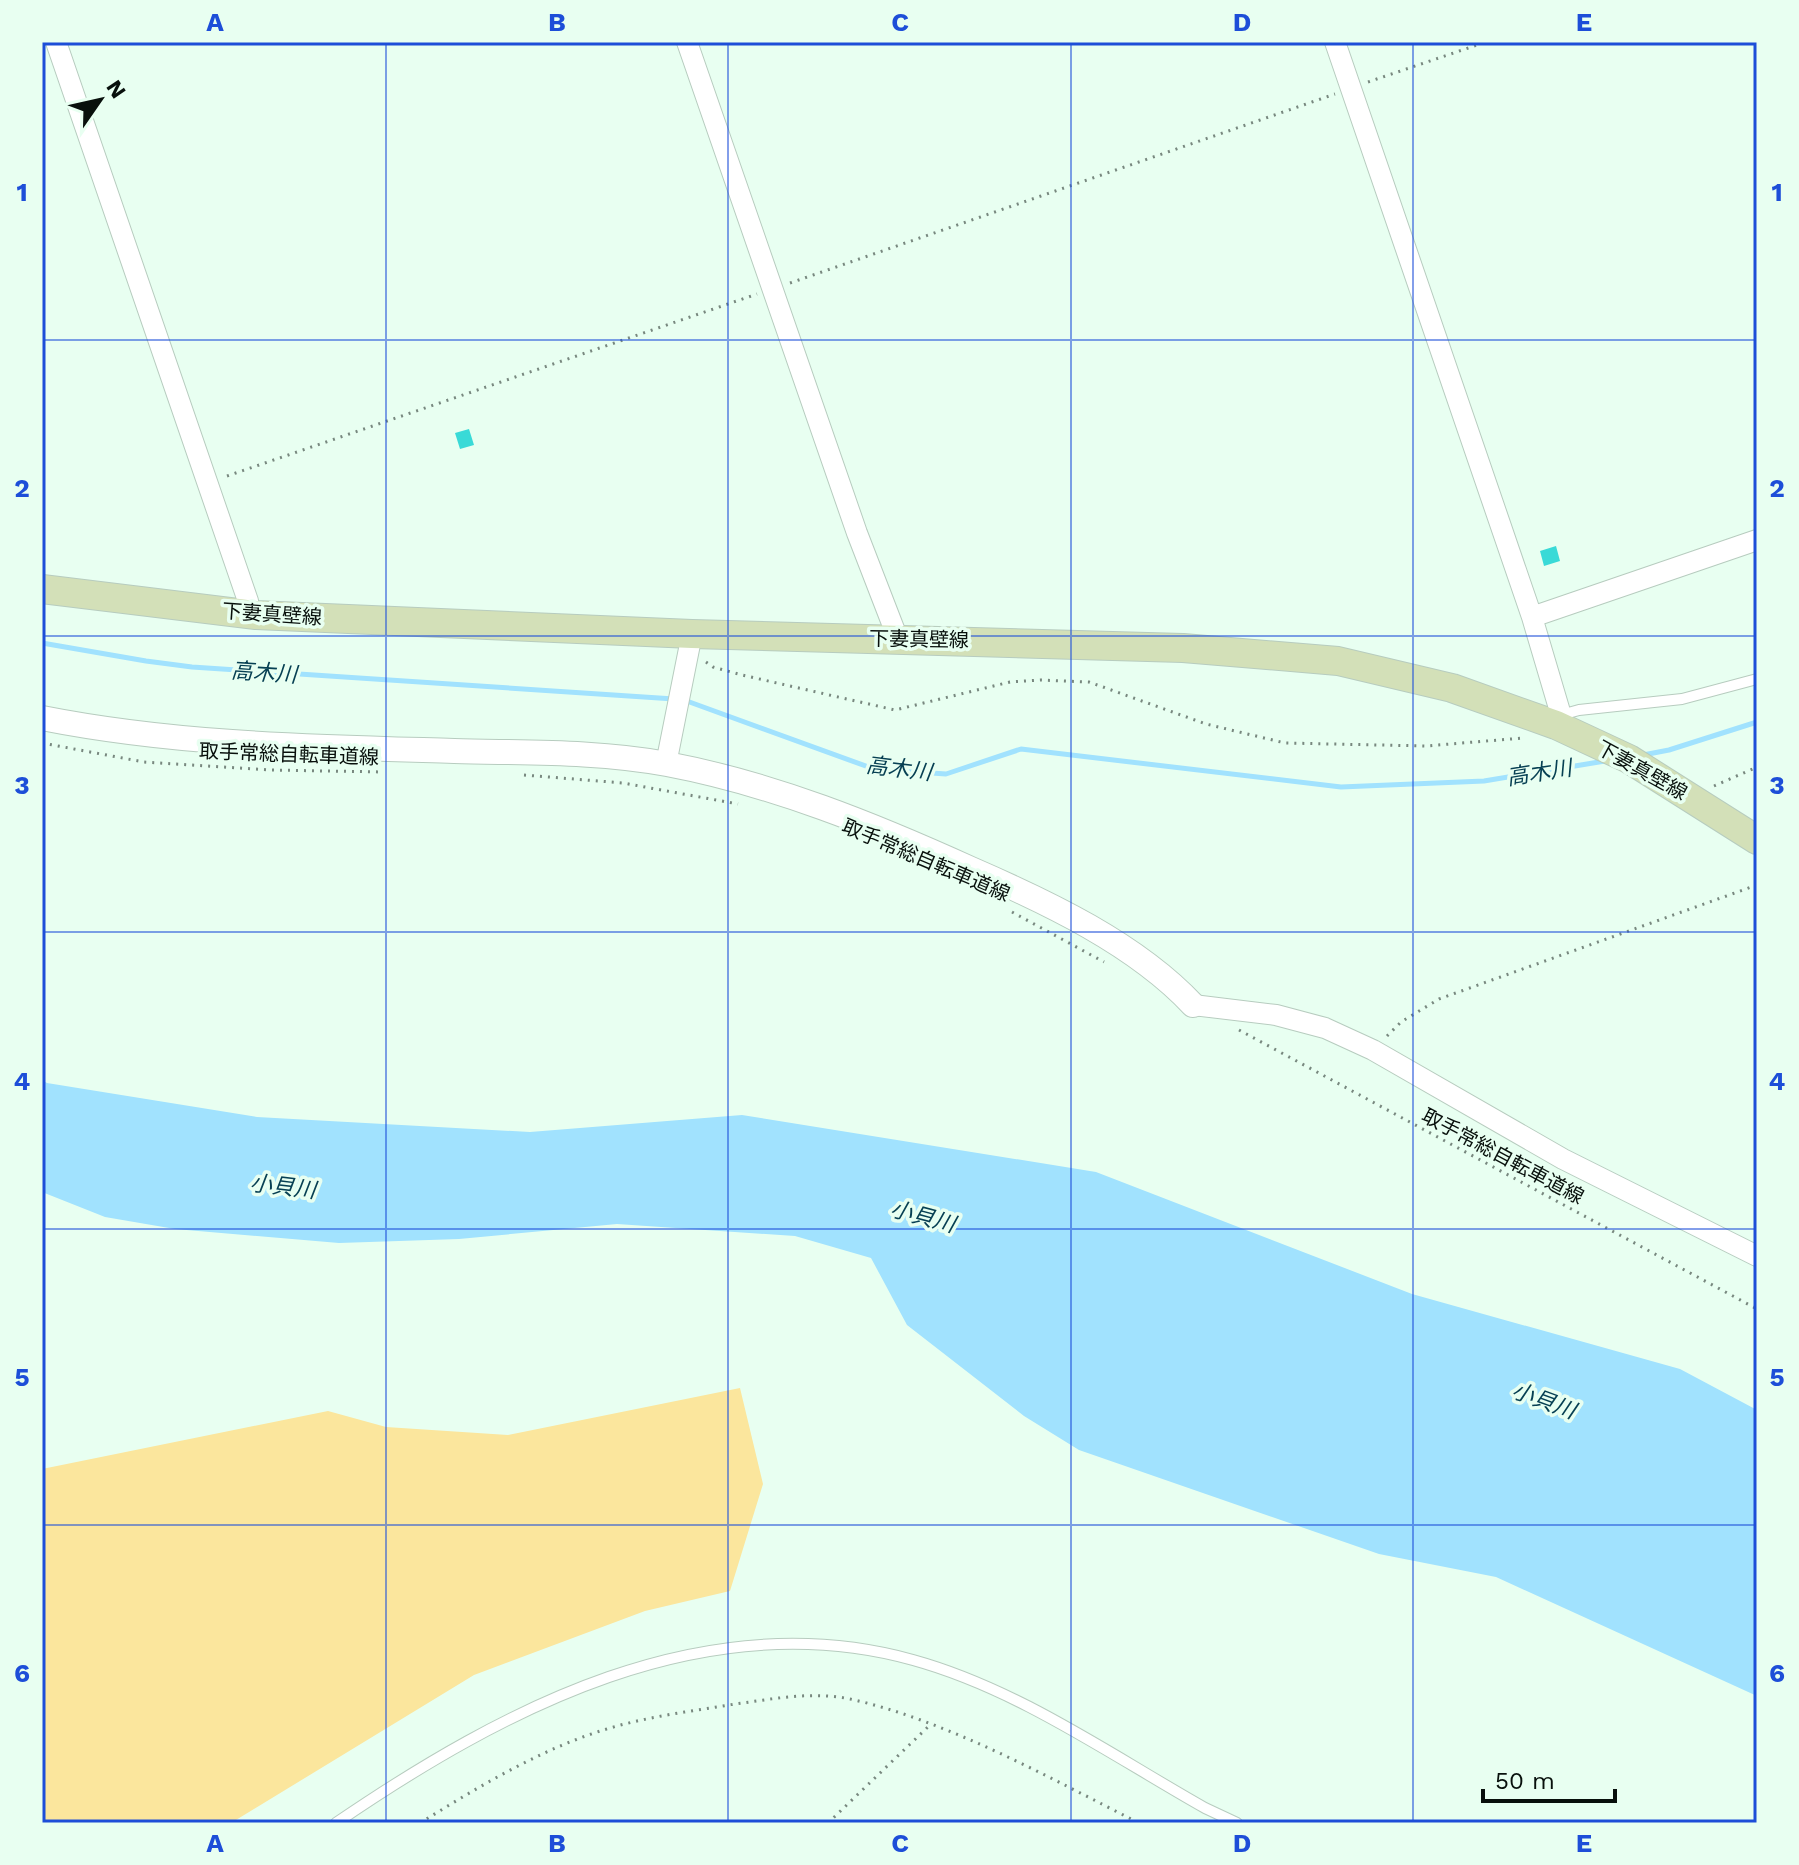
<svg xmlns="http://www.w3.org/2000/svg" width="1799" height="1865" viewBox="0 0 1799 1865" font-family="'Work Sans','Noto Sans JP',sans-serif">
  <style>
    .green { fill: #fbe69d }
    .water { fill: #a1e2fe }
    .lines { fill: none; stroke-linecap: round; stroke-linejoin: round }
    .stream { stroke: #a1e2fe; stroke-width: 5 }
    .building { fill: #39dad7 }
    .service-casing { stroke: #b7ccbf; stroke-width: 12 }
    .minor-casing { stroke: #b7ccbf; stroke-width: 22 }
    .tertiary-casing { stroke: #b7ccbf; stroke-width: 26 }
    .secondary-casing { stroke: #b7ccbf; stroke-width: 30 }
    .path { stroke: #78887f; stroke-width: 3; stroke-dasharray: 2 6; stroke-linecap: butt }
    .service { stroke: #fff; stroke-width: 10 }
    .minor { stroke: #fff; stroke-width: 20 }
    .tertiary { stroke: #fff; stroke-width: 24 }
    .secondary { stroke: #d3e0b8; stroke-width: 28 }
    .grid { fill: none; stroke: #1d4ed8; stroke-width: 2; stroke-opacity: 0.55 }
    .labels { text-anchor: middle; stroke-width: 7; stroke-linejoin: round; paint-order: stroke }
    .street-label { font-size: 20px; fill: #08100c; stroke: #e8fff1 }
    .water-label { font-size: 22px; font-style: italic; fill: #074053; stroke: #e8fff1 }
    .neatline { fill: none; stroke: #1d4ed8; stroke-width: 3 }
    .grid-label { font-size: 26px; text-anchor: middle; font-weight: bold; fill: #1d4ed8 }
  </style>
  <rect width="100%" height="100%" fill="#e8fff1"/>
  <!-- green -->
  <path class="green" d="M740,1388L763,1484L730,1591L645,1611L474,1675L231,1823H42V1469L328,1411L386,1427L508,1435Z"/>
  <!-- water -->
  <path class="water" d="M42,1080L47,1083L257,1117L530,1132L742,1115L1096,1172L1412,1294L1680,1369L1757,1410V1696L1496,1577L1379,1554L1079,1450L1024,1416L907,1325L871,1258L795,1236L617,1224L459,1239L339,1243L175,1229L105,1217L42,1192Z"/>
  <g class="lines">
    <!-- stream -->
    <path class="stream" d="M42,643L146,661L192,667L674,699
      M684,700L874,769L946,774L1021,749L1341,787L1484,781L1605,761
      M1643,755L1669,750L1757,722"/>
  </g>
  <!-- building -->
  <path class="building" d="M469,429L474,445L460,449L455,433Z
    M1556,546L1560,561L1544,566L1540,551Z"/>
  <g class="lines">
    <!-- service casing -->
    <g class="service-casing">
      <path id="service" d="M1561,715L1579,710L1682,699L1757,679
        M336,1823C503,1709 704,1602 913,1660C1018,1689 1111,1755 1205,1808L1237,1823"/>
    </g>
    <!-- minor casing -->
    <g class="minor-casing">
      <path id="minor" d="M56,42L248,601L250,614
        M687,42L857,533L898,639
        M1335,42L1532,617L1561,715L1556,725
        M1532,617L1757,540
        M666,764L692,634
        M1193,1005L1276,1015L1325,1028L1373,1050L1563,1159L1757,1256"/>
    </g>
    <!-- tertiary casing -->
    <g class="tertiary-casing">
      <path id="tertiary" d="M42,718C178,745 317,747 454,751C525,753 598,751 667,764C773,784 874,825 971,869C1047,902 1136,944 1193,1005"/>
    </g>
    <!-- secondary casing -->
    <g class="secondary-casing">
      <path id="secondary" d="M42,589L256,615L692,634L1183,648L1338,661L1452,688L1556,725L1629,759L1757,840"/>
    </g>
    <!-- path -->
    <path class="path" d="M1368,82L1486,42
      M790,283L1335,94
      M227,476L757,294
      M706,662L713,667L742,675L895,710L1010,682L1040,680L1089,682L1206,724L1285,743L1426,746L1523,738
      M42,743L144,762L270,770L384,772
      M524,775L623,783L738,804
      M1714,786L1757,767
      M1012,912L1104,962
      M1239,1030L1757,1309
      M1387,1036L1401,1022L1439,999L1757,885
      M420,1823C480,1786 542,1748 610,1728C651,1716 693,1711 735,1704C773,1699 812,1691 850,1699C946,1720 1050,1778 1139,1823
      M828,1823L930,1725"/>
    <!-- service -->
    <use href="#service" class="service"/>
    <!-- minor -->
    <use href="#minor" class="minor"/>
    <!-- tertiary -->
    <use href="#tertiary" class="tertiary"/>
    <!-- secondary -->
    <use href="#secondary" class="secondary"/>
  </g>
  <!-- grid -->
  <path class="grid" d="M386,42V1823M728,42V1823M1071,42V1823M1413,42V1823M42,340H1757M42,636H1757M42,932H1757M42,1229H1757M42,1525H1757"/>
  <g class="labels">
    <!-- street labels -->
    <g class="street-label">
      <text transform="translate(272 614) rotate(4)" y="7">下妻真壁線</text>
      <text transform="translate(919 639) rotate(1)" y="7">下妻真壁線</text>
      <text transform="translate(289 754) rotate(2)" y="7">取手常総自転車道線</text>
      <text transform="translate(1642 770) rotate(29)" y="7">下妻真壁線</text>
      <text transform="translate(926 860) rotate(23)" y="7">取手常総自転車道線</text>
      <text transform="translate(1503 1156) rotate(28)" y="7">取手常総自転車道線</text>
    </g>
    <!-- water labels -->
    <g class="water-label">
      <text transform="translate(264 672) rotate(4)" y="8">高木川</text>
      <text transform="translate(899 768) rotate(7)" y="8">高木川</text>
      <text transform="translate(1539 772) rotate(-9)" y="8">高木川</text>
      <text transform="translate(283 1186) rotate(7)" y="8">小貝川</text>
      <text transform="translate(923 1216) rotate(15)" y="8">小貝川</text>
      <text transform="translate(1544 1400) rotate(20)" y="8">小貝川</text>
    </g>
  </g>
  <!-- border -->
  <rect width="1799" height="1865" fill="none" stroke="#e8fff1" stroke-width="88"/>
  <!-- north arrow -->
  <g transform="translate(100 100) rotate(56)" stroke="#e8fff1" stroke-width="6" paint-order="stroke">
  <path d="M0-6L14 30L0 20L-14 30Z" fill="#08100c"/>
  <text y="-12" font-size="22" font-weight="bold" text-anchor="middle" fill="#08100c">N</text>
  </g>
  <!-- scale -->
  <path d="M1483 1789v12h132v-12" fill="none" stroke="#08100c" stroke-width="4"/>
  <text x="1495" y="1789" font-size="24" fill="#08100c" stroke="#e8fff1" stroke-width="6" paint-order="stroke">50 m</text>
  <rect x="44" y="44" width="1711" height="1777" class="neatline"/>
  <g class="grid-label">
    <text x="215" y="31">A</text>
    <text x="557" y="31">B</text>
    <text x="900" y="31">C</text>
    <text x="1242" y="31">D</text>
    <text x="1584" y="31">E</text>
    <text x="22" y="201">1</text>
    <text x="1777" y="201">1</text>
    <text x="22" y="497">2</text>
    <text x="1777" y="497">2</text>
    <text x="22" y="794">3</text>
    <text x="1777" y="794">3</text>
    <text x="22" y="1090">4</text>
    <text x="1777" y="1090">4</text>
    <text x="22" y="1386">5</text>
    <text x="1777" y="1386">5</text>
    <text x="22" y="1682">6</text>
    <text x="1777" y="1682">6</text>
    <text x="215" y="1852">A</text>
    <text x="557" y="1852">B</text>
    <text x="900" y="1852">C</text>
    <text x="1242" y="1852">D</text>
    <text x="1584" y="1852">E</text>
  </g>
</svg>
